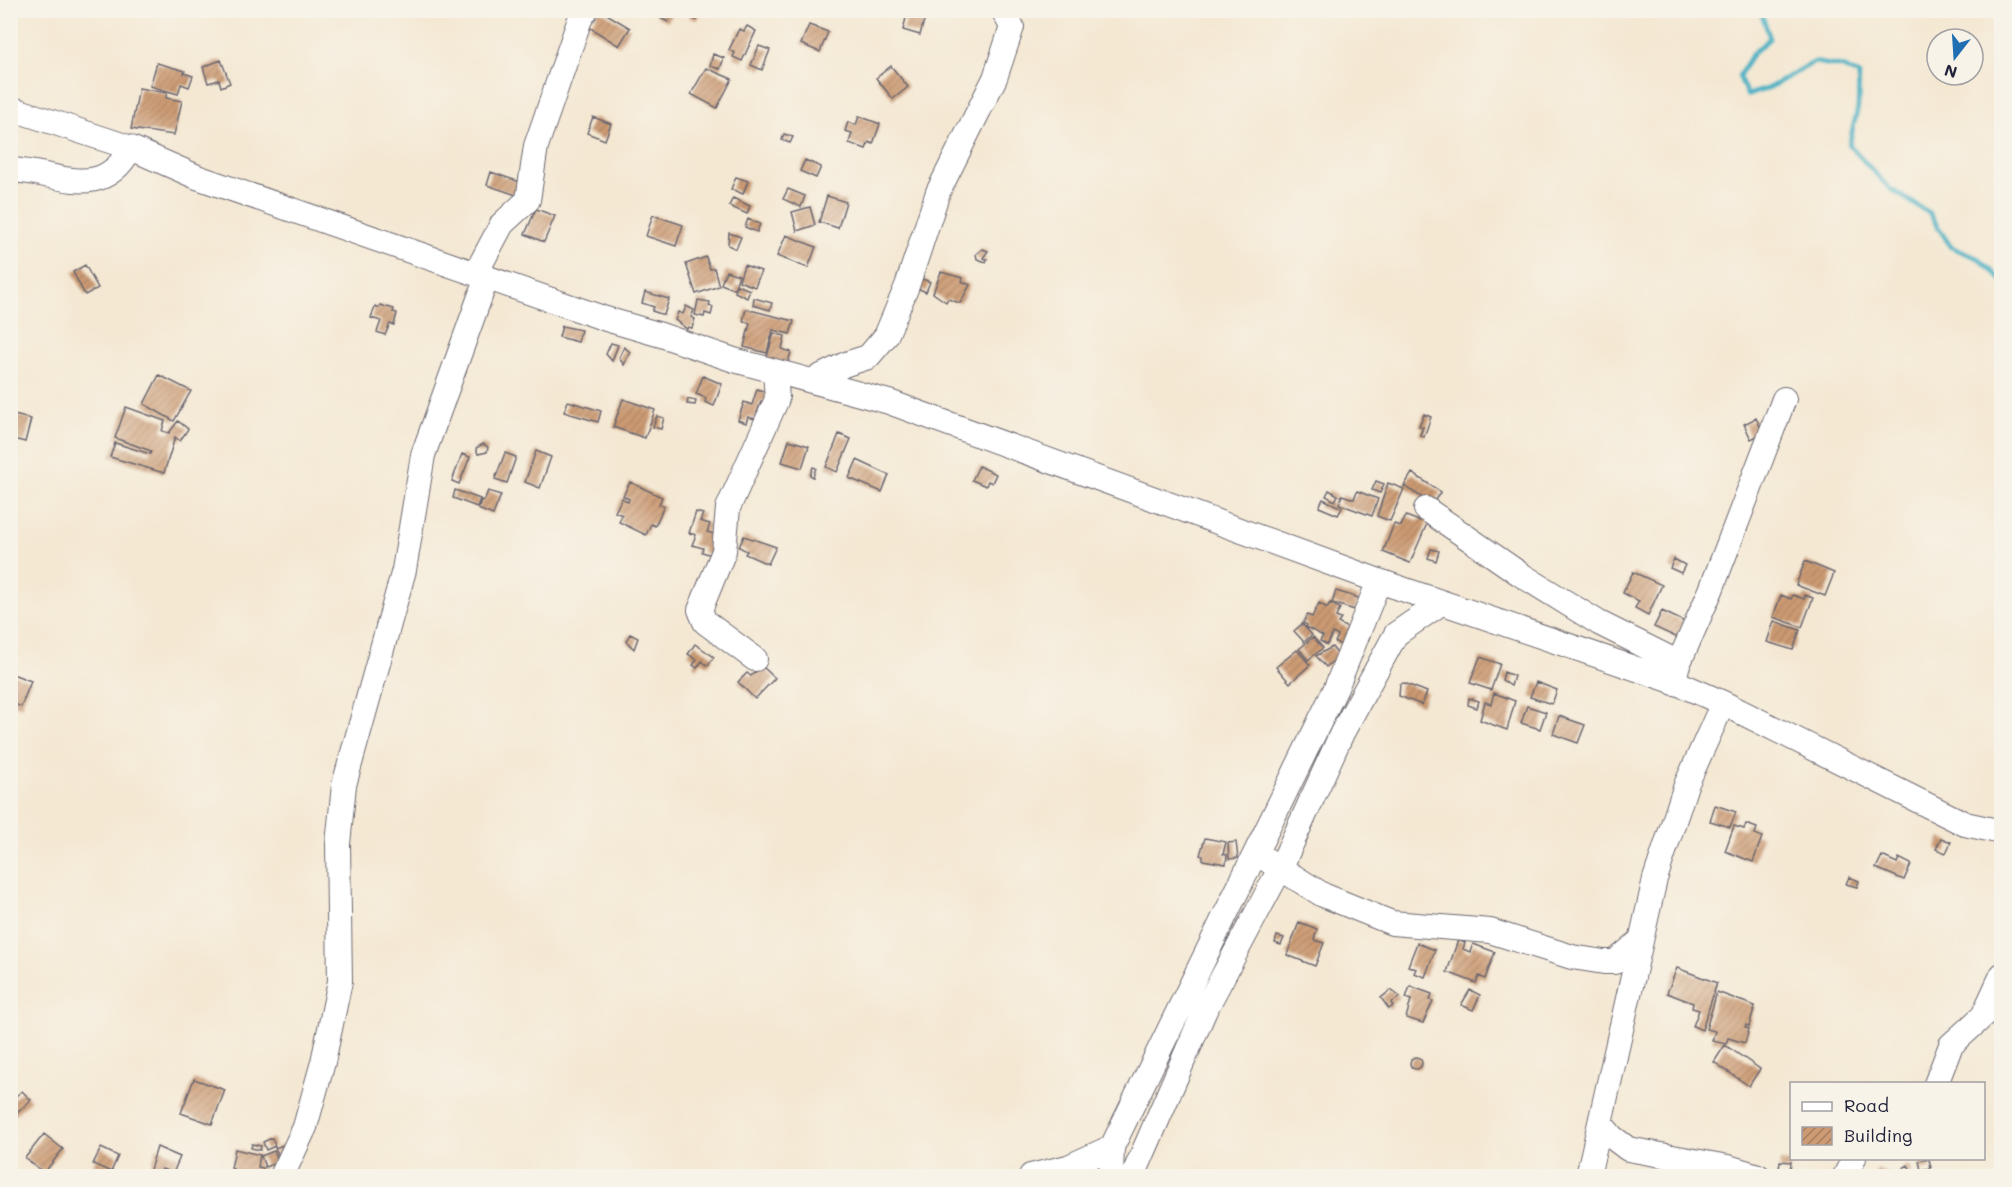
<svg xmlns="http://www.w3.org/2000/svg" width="2012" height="1187" viewBox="0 0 2012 1187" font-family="Mali,sans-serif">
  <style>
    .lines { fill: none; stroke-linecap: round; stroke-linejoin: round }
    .stream { stroke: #46b1c5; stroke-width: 4.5 }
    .building { fill: url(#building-hatch) }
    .minor-casing { stroke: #6c6770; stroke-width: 26 }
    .minor { stroke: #fff; stroke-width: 24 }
  </style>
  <defs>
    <pattern id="building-hatch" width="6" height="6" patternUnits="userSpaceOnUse" patternTransform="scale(1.5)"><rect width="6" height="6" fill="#cd9b73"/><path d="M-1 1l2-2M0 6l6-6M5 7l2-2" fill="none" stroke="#a67e60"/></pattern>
  </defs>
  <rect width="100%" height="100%" fill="#f7f3e8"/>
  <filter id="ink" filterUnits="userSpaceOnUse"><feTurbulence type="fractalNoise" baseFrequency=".0167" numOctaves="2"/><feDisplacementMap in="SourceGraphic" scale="12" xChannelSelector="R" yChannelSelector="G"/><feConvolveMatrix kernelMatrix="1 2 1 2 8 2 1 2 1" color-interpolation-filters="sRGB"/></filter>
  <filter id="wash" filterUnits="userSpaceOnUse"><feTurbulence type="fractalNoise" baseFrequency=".008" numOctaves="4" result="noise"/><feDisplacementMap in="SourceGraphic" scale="24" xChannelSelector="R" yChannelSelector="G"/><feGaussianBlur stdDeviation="1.35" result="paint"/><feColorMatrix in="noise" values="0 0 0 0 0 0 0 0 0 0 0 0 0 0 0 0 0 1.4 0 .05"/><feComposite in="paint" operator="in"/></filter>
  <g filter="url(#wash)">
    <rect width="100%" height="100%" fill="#f4e8d3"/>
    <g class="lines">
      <!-- stream -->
      <path class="stream" d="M1757,10L1762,15L1770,38L1753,53L1739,76L1747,95L1767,89L1814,62L1843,67L1859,75L1858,107L1849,145L1889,188L1929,213L1951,247L1980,259L2002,281"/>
    </g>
    <g id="blocks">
      <!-- building -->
      <path class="building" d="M600,10L630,28L619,46L589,27Z
        M658,10H679L676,16L671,14L668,22L656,16Z
        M690,10H700L697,20L690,18Z
        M898,10H927L920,35L903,30L906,18L896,15Z
        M809,25L828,32L820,52L801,44Z
        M747,26L756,31L742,61L733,57L735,53L729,50L739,29L744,31Z
        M759,46L770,50L762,70L751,65Z
        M713,54L724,58L720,69L710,66Z
        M221,60L230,83L221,87L219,80L208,83L203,67Z
        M157,63L185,71L184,73L193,76L189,87L181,84L178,94L150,86Z
        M891,66L908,87L893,99L876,78Z
        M706,68L732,79L717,108L691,94Z
        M139,88L167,93L166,98L182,101L174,135L131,129Z
        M859,116L880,124L873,144L869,142L866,149L849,143L852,133L845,131L848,122L856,125Z
        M593,117L611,124L605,140L587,133Z
        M784,134L793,137L790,143L782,140Z
        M805,160L821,167L816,178L800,171Z
        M491,172L523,183L519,196L487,185Z
        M10,177L19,179L16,192L10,191Z
        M736,177L748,181L743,194L731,189Z
        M788,189L805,196L801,207L783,199Z
        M827,196L846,202L838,228L819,222Z
        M733,198L750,206L747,214L729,206Z
        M810,207L815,225L797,231L792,212Z
        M536,209L555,216L544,242L525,234Z
        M653,215L683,225L676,246L646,236Z
        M748,219L760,224L757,232L745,227Z
        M729,233L741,237L736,249L728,245Z
        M786,235L816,247L808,268L777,256Z
        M982,249L988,251L983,258L987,259L986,262L977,259L976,254Z
        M706,257L710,269L714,268L719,286L696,294L686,264Z
        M85,265L98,288L85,295L73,272Z
        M744,265L761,271L755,287L739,281Z
        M726,271L739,275L734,289L721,284Z
        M941,272L963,278L962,281L970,285L960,303L948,299L946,302L933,293Z
        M920,278L930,282L926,292L917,288Z
        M737,285L750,290L747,298L735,292Z
        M645,292L669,299L664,315L652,311L654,307L642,303Z
        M754,298L772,303L770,310L753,305Z
        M698,300L710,302L709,306L713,307L711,315L705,313L704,317L695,315Z
        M380,305L394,309L393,312L397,313L394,325L390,324L385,335L377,332L381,321L371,318L375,306L379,308Z
        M686,306L694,310L691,317L695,319L692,328L688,327L687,329L675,320L678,312L683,314Z
        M746,309L794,321L790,334L773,330L767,353L744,347L750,323L743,321Z
        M562,326L581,330L578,342L559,337Z
        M774,333L785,336L782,349L791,352L786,370L765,363Z
        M611,343L618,345L612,361L606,354Z
        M624,347L630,352L624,365L619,358Z
        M159,375L191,391L174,421L144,404Z
        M703,376L722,384L714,406L705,402L706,398L696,394Z
        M757,389L766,392L768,404L761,401L755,419L748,417L746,423L738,420L744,402L752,405Z
        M623,399L655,410L645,438L613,427Z
        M688,399L696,401L695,405L687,404Z
        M568,401L601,411L598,422L564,412Z
        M126,407L165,421L162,431L169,433L178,421L188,429L180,441L175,437L164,473L110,457L115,443L150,454L151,451L115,438Z
        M1424,414L1431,417L1424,437L1420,435L1423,427L1419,426Z
        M14,415L31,419L25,442L10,438Z
        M657,416L664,418L661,429L653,427Z
        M1756,418L1763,433L1751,439L1744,424Z
        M839,434L851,439L837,472L826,467Z
        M789,440L809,446L802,468L782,462Z
        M483,444L488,447L487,452L478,454L476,448Z
        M536,451L551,457L540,488L525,482Z
        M505,453L516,457L507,483L495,479Z
        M462,454L470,457L459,484L452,481Z
        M857,460L889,475L882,492L849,478Z
        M979,466L996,474L992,483L988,481L986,486L972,480Z
        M813,467L816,468L813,477L810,475Z
        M1412,473L1441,492L1432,504L1404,486Z
        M1376,481L1384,484L1380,493L1372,490Z
        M630,482L662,497L659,504L664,506L655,526L651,524L646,535L619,522L622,515L615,512L622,498L628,502L629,499L623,496Z
        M1388,483L1404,489L1390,521L1377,516Z
        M455,490L480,499L477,507L453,498Z
        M1329,490L1338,495L1335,501L1326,496Z
        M488,491L501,495L493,515L478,509L481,500L484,501Z
        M1357,491L1378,499L1372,516L1339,504L1342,495L1354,499Z
        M1323,499L1342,508L1338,515L1319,507Z
        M696,512L703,514L700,521L710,524L707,532L725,537L718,557L702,552L703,548L692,545L696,535L689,533Z
        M1406,516L1419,521L1422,516L1429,519L1410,563L1383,552L1394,524L1401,526Z
        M744,536L776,547L768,564L745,554L747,551L739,547Z
        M1431,549L1439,551L1436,561L1428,558Z
        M1674,559L1685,565L1681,573L1670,568Z
        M1805,561L1834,573L1825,596L1796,585Z
        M1633,572L1662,585L1648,615L1635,608L1639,601L1623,593Z
        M1336,591L1359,598L1355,610L1332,603Z
        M1781,595L1791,599L1793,595L1804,599L1805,595L1813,598L1802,627L1773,617Z
        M1319,603L1327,608L1330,603L1340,608L1336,617L1341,619L1338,623L1353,631L1344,647L1335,642L1338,636L1333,633L1327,645L1320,641L1323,636L1306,627L1307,625L1303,623L1307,615L1312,617Z
        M1662,611L1685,622L1678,638L1654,627Z
        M1774,621L1800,630L1793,650L1767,642Z
        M1302,624L1312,635L1304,642L1294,631Z
        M630,634L638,638L634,649L626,641Z
        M1313,637L1323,648L1308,660L1299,649Z
        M695,644L714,657L708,666L702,661L697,668L693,665L697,660L688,654Z
        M1332,647L1339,656L1326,667L1316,656Z
        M1297,650L1310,665L1290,683L1276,667Z
        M1480,657L1500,664L1491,690L1470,683Z
        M762,666L775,678L755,699L738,682L747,673L751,676Z
        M1504,672L1514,676L1511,686L1502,680Z
        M10,673L31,681L21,707L10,702Z
        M1536,682L1557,690L1552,704L1530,697Z
        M1404,683L1427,692L1422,705L1399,696L1400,684Z
        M1494,693L1515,701L1507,730L1480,720L1485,702L1491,704Z
        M1469,698L1479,701L1477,708L1468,705Z
        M1527,706L1546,712L1540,729L1521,723Z
        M1559,716L1585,725L1578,743L1553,734Z
        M1715,805L1736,812L1730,827L1710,821Z
        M1746,824L1757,828L1755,834L1762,837L1753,862L1725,851L1734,826L1744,829Z
        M1205,838L1226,842L1223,854L1227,855L1226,864L1203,860V856L1200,855Z
        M1941,838L1951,842L1946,853L1936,849Z
        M1236,842L1238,858L1229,859L1228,843Z
        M1882,856L1897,863L1899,858L1911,864L1904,880L1876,868Z
        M1849,877L1859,881L1857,887L1846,884Z
        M1299,922L1317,929L1314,940L1324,943L1315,966L1287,955Z
        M1277,936L1284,938L1281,945L1275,943Z
        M1458,940L1465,943L1463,949L1470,952L1473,944L1495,952L1485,979L1479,976L1476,983L1447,972Z
        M1417,943L1435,950L1425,977L1414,973L1416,969L1408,966Z
        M1677,968L1717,983L1702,1030L1693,1026L1699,1010L1692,1008L1693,1003L1667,993Z
        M10,981L16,984L10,994Z
        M1410,986L1432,994L1430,1000L1433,1001L1423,1023L1406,1018L1411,1000L1406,998Z
        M1391,990L1400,997L1391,1003L1393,1006L1389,1009L1381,998Z
        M1470,990L1480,995L1473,1010L1461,1005Z
        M1717,992L1755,1006L1749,1026L1746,1025L1745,1027L1749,1029L1745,1043L1728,1038L1726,1044L1712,1041L1715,1031L1706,1029Z
        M1725,1045L1760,1069L1749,1086L1714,1062Z
        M1410 1063a6 6 0 1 1 12 0a6 6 0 1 1-12 0Z
        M194,1079L225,1090L212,1124L181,1113Z
        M22,1091L31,1100L10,1119V1101Z
        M44,1134L63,1149L44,1173L25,1158Z
        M272,1138L275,1146L266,1150L263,1142Z
        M252,1144L261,1146L260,1150L251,1148Z
        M283,1145L286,1153L279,1156L275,1148Z
        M157,1147L180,1157L173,1173L162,1169L159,1176H148Z
        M101,1148L118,1156L111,1172L93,1164Z
        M235,1149L260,1155L258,1167L263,1168L261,1176L232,1175L233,1169L231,1168Z
        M274,1151L279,1162L265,1167L261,1156Z
        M1929,1159L1931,1168L1921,1170L1919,1161Z
        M1780,1161L1791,1162L1790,1171L1779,1169Z
        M1908,1165L1912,1172L1907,1175L1903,1168Z
        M1877,1169L1894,1176H1874Z"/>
    </g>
  </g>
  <g filter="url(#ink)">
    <use href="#blocks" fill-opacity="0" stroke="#6c6770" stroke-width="1.5"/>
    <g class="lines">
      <!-- minor casing -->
      <g class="minor-casing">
        <path id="minor" d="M10,108L131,148L197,177L606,319L661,335L734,360L889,402L1379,581L1675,682L1723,703L1965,824L2002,832
          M10,170C58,171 100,204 131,148
          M476,273L502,224L528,200L536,146L580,19L586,10
          M811,381L846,364L868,357L886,336L907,286L938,192L995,78L1012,27L1003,10
          M1426,509L1520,574L1599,623L1669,658L1677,667L1674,683
          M755,659L705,622L700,610L724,551L728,508L777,399L775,371
          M1677,667L1711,590L1784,399
          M1267,860L1323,895L1392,923L1490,931L1572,957L1604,962H1615L1640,941
          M1936,1084L1951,1045L1983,1016L2002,975
          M1601,1124L1612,1137L1628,1149L1728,1167L1758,1176
          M282,1176L305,1127L323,1062L340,981L338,844L344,785L404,570L423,455L487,277
          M1031,1176L1068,1167L1112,1147
          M1111,1176L1112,1147L1336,688L1379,581
          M1133,1176L1205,1010L1280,869L1342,733L1396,634L1441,603
          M1588,1176L1655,879L1686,785L1723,703
          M1845,1176L1854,1158"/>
      </g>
      <!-- minor -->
      <use href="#minor" class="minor"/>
    </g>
  </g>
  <!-- margin -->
  <rect width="2012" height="1187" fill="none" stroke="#f7f3e8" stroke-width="36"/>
  <!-- legend -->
  <rect x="1790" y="1082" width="195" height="78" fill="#f7f3e8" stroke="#a29fa3" stroke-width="1.5"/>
  <rect x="1802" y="1102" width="30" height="9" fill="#ffffff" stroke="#a29fa3" stroke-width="1.5"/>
  <text x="1844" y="1112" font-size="18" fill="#22223b">Road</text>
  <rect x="1802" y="1127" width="30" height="18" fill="url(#building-hatch)" stroke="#a29fa3" stroke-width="1.5"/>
  <text x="1844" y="1142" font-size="18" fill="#22223b">Building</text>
  <!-- north arrow -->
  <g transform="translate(1955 57) rotate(197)"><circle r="28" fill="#f7f3e8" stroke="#a29fa3" stroke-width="1.5"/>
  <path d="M0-4.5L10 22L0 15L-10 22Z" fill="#1f6fb2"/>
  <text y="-9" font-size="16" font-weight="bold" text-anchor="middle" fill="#22223b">N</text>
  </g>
</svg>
